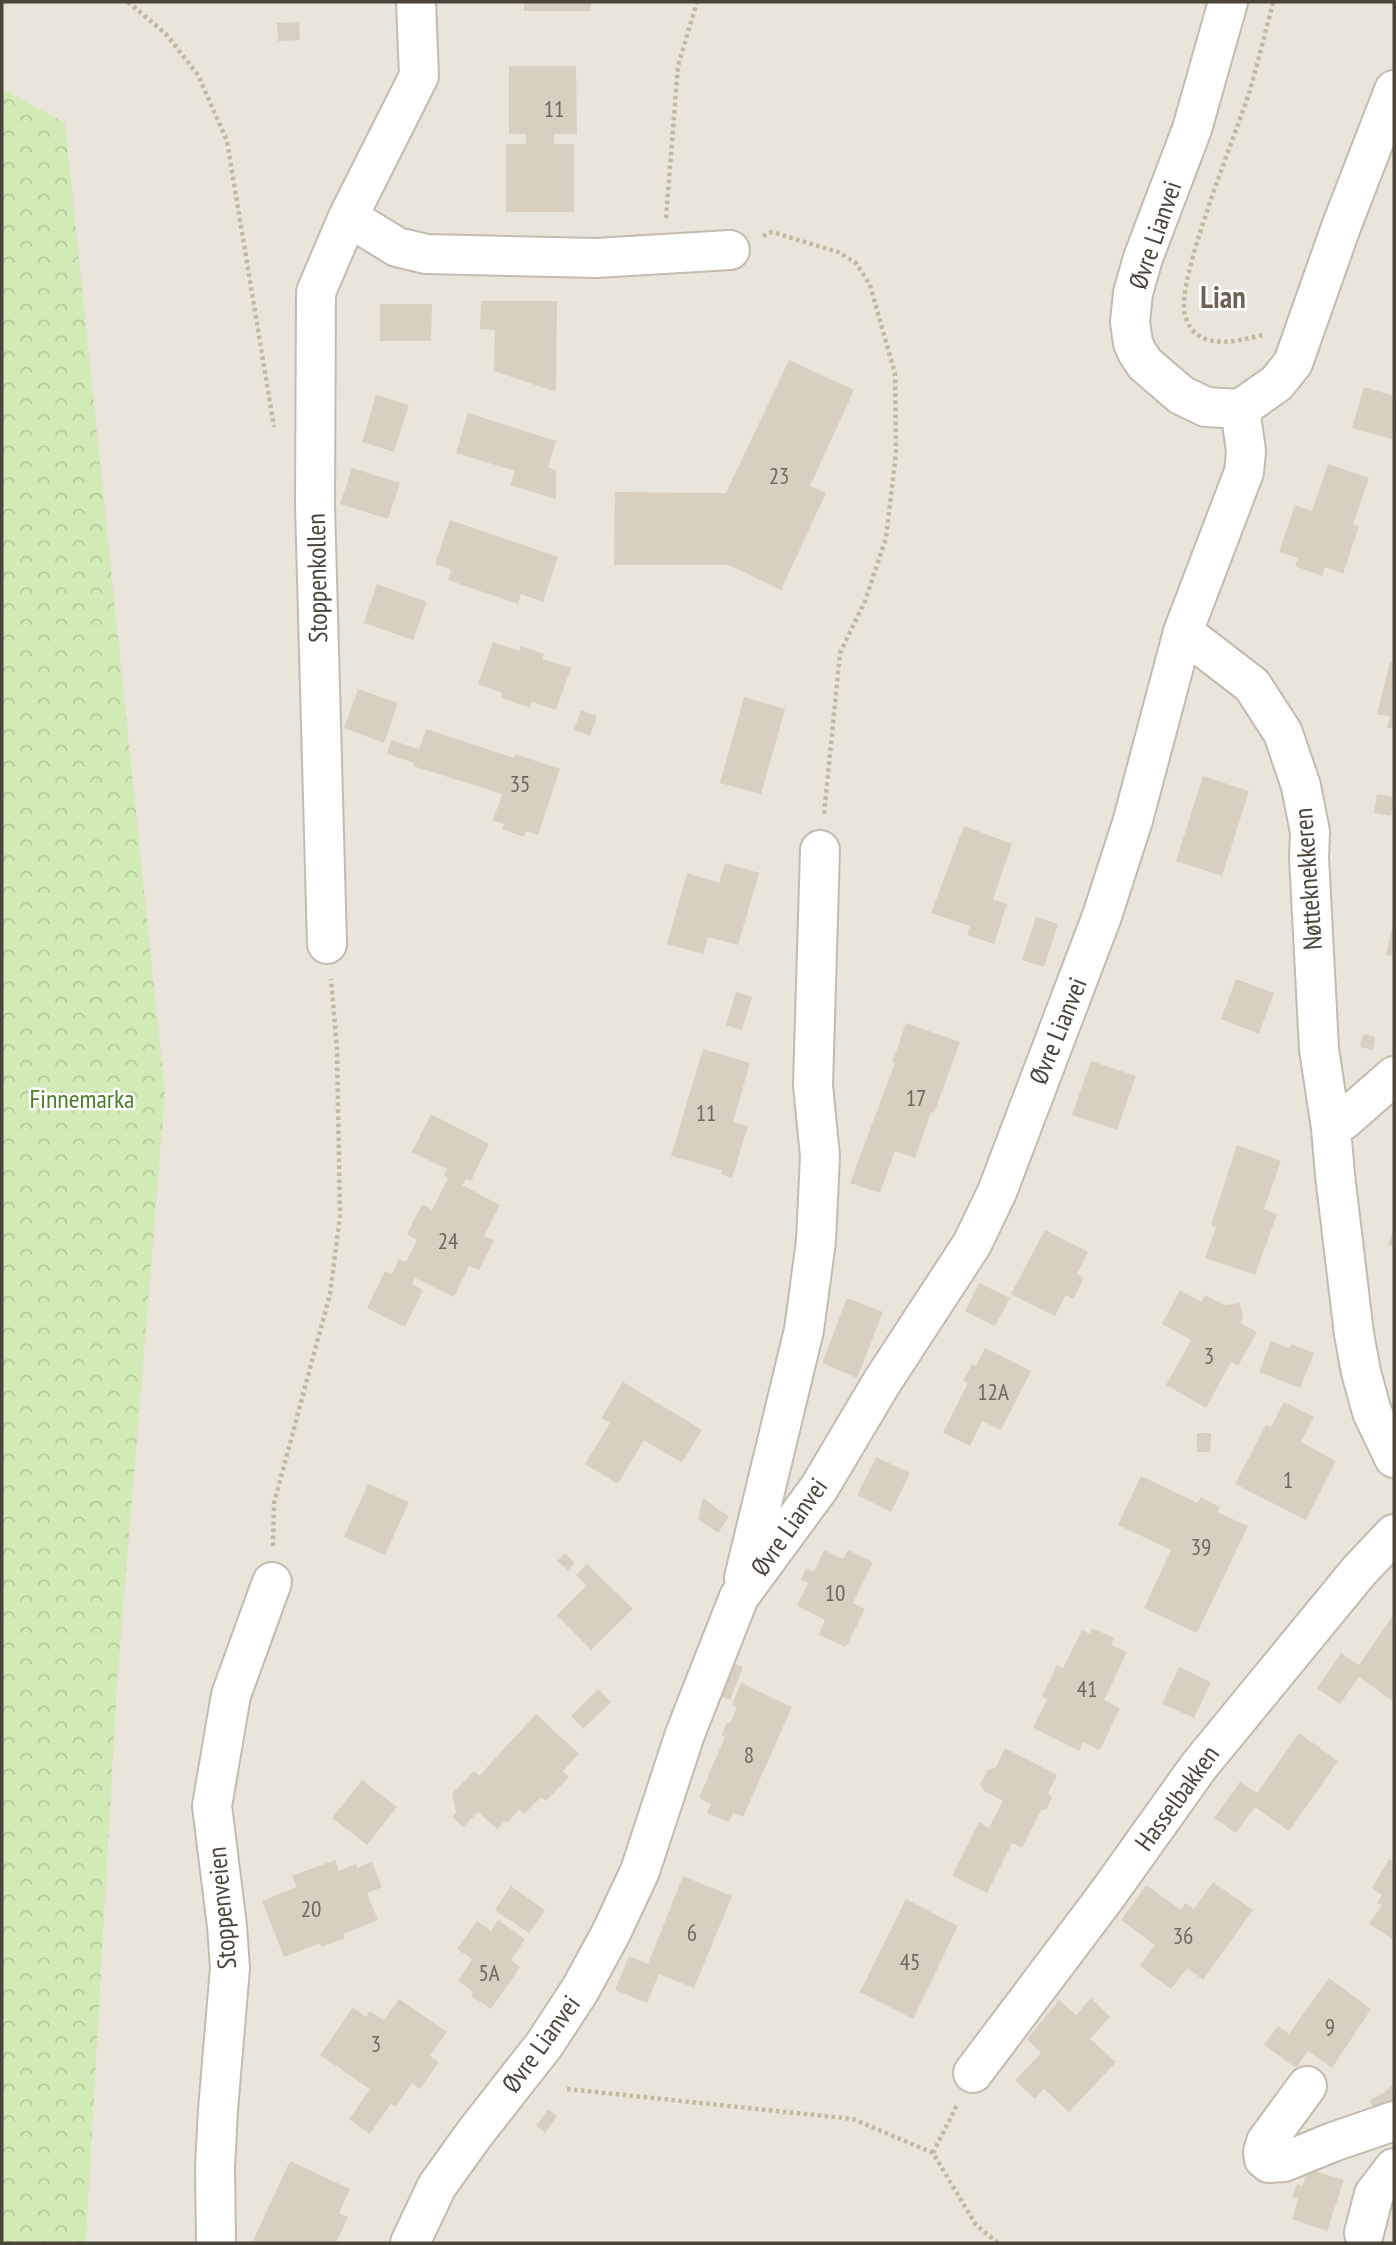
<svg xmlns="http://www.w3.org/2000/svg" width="1396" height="2245" viewBox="0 0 1396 2245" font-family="'PT Sans Narrow',sans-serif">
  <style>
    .residential { fill: #eae5da }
    .forest { fill: url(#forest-crowns) }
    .building { fill: #d8cfc1 }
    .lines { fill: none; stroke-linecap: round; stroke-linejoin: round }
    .minor-casing { stroke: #c2bbae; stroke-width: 42 }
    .path { stroke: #c4b79f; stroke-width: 4.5; stroke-dasharray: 3.5 3.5; stroke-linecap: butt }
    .minor { stroke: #fff; stroke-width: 38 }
    .labels { text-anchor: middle; stroke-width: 5; stroke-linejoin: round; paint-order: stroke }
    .number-label { font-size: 23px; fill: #6e675b }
    .street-label { font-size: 26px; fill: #4b4439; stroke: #fff }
    .park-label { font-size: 26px; fill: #4a7f2a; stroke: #fff }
    .quarter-label { font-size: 30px; font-weight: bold; fill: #6e6250; stroke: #fff }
  </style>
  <defs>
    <pattern id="forest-crowns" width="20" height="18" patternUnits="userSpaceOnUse" patternTransform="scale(1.75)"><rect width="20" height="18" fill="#d2eab5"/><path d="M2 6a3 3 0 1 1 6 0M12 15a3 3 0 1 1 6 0" fill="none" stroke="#b6ca9c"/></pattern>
  </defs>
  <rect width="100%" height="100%" fill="#f6f3ec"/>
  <!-- residential -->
  <path class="residential" d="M2,2H1394V2243H86L118,1670L65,123L2,88Z"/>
  <!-- forest -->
  <path class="forest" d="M2,88L65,123L165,1094L118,1670L86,2243H2Z"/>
  <!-- building -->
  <path class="building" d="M524,2H591V11H524Z
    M299,22L300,40L278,41L277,23Z
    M509,66H576L577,134H554V144H574V212H506V144H526V134H509Z
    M481,301H557L556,392L494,371L495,330L480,329Z
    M380,304H432L431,341H380Z
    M789,360L854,390L810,486L826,493L781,590L729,565H614L615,492L726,493Z
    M1364,387L1394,396V430L1392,439L1352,428Z
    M376,395L409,405L394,452L362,442Z
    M468,413L556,441L548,467L556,470V499L510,485L515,471L456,453Z
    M1328,464L1369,478L1353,524L1359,526L1343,574L1325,567L1322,576L1295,566L1298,558L1279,552L1295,505L1312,511Z
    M352,468L400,483L388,519L340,504Z
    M450,520L558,557L543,602L521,594L518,604L448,580L451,570L435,564Z
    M377,584L427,602L413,640L364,623Z
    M493,642L520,651L521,646L544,654L542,659L571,668L556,710L532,702L530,708L501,697L502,693L478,684Z
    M1390,662L1394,663V729L1387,727L1390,717L1377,714Z
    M358,689L398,703L384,743L344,728Z
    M744,697L785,709L761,794L720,783Z
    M581,710L597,716L590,736L574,730Z
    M426,729L514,758L515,754L560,769L538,835L526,831L524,837L502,829L504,824L493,820L502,794L413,766L414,763L387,754L391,740L419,749Z
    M1203,776L1249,791L1222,876L1176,861Z
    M1377,794L1394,797L1391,816L1374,813Z
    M964,826L1012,844L993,899L1007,904L994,944L967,935L970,926L931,913Z
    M725,863L759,873L738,945L708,937L703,954L667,944L687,873L719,883Z
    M1036,917L1058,924L1044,967L1022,960Z
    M1393,923H1394V956L1386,955Z
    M1236,979L1274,993L1259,1034L1221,1019Z
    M736,992L752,997L742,1030L726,1025Z
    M906,1023L960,1042L934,1113L931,1112L915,1158L895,1151L880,1193L850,1183L895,1063H892Z
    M1363,1034L1375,1037L1373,1050L1360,1047Z
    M703,1049L750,1063L733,1122L748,1126L732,1178L721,1174L722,1170L671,1156Z
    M1091,1061L1136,1076L1117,1130L1072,1115Z
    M431,1114L489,1144L471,1181L466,1179L462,1185L500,1205L484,1236L494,1240L479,1270L469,1266L454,1297L415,1278L412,1284L423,1290L405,1327L367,1308L385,1271L392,1274L399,1259L406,1262L417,1240L407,1234L422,1204L432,1210L448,1178L444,1176L447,1169L412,1152Z
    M1237,1145L1281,1161L1264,1209L1277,1214L1255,1275L1205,1258L1216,1227L1211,1225Z
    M1045,1230L1088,1252L1077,1274L1084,1278L1073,1299L1066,1295L1055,1316L1011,1294Z
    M1394,1230V1247L1388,1244Z
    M979,1283L1010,1298L995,1326L965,1311Z
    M1180,1290L1201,1302L1205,1295L1225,1305L1240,1303L1243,1317L1240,1323L1257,1332L1238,1366L1231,1362L1206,1408L1166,1385L1191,1340L1162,1324Z
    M847,1298L883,1312L857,1378L822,1363Z
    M1271,1341L1289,1348L1291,1344L1314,1353L1300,1388L1259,1372Z
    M985,1348L1031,1371L1001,1430L982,1421L970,1446L943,1433L968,1383L963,1381L972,1364L976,1366Z
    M623,1382L702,1430L682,1463L644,1440L618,1484L585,1464L610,1423L601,1418Z
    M1284,1402L1314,1417L1301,1442L1336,1461L1306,1520L1235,1484L1266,1425L1271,1427Z
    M1197,1433H1211L1210,1452H1197Z
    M876,1457L910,1473L891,1512L857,1495Z
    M1141,1476L1198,1503L1201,1497L1220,1507L1217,1512L1248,1526L1197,1633L1144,1608L1171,1550L1118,1525Z
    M368,1484L409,1502L385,1555L344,1537Z
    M703,1498L729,1517L718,1533L698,1519Z
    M824,1550L843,1559L848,1550L873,1562L853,1603L865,1609L846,1647L819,1635L825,1620L797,1606L808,1583L801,1580L806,1568L814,1572Z
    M565,1553L575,1563L568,1570L557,1561Z
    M587,1564L633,1609L591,1650L557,1615L586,1586L576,1575Z
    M1394,1614V1702L1359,1677L1340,1704L1317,1688L1341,1653L1359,1665Z
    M1092,1628L1114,1638L1111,1645L1127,1652L1104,1700L1120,1708L1100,1750L1083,1742L1079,1751L1033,1728L1047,1699L1042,1696L1057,1665L1063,1668L1082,1630L1090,1634Z
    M728,1661L743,1667L730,1700L715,1695Z
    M1179,1667L1211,1682L1194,1718L1162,1704Z
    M741,1683L792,1707L743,1817L733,1813L729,1822L707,1813L711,1804L699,1798L725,1737L721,1736L727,1722L730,1724L737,1707L732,1705Z
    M598,1689L611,1702L583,1729L571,1716Z
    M536,1714L579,1754L563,1771L569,1777L546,1801L541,1797L524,1814L520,1809L507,1823L505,1821L497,1829L478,1812L463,1827L452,1817L456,1813L452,1794L474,1771L479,1776Z
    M1299,1733L1338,1761L1289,1831L1255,1807L1236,1833L1214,1818L1240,1782L1257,1793Z
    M1005,1748L1057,1775L1048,1793L1052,1798L1046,1810H1041L1022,1848L1012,1843L987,1893L952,1876L979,1822L989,1828L1003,1801L984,1791L980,1784L988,1770L996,1767Z
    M362,1780L397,1807L367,1845L332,1818Z
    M1389,1859L1394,1862V1940L1369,1924L1382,1905L1377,1903L1382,1895L1372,1888Z
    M335,1860L339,1871L356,1864L357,1868L372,1862L382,1887L367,1893L378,1920L343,1934L345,1938L321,1947L320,1943L284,1957L262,1901L297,1887L292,1876Z
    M683,1876L732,1896L694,1988L659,1974L647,2003L615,1990L629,1956L648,1964Z
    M1213,1882L1253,1910L1203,1980L1187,1968L1171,1989L1140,1966L1155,1945L1121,1920L1146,1885L1181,1910L1185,1903L1194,1909Z
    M511,1886L545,1910L529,1933L495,1910Z
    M906,1899L958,1926L913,2019L860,1992Z
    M498,1920L525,1939L511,1960L520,1967L491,2009L471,1996L474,1992L458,1981L472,1959L457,1949L477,1921L491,1931Z
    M1329,1978L1371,2009L1332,2068L1308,2051L1296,2068L1264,2045L1278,2026L1289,2034Z
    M1091,1998L1110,2017L1090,2039L1116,2062L1069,2112L1044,2089L1035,2099L1015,2080L1041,2053L1027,2039L1059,2000L1076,2015Z
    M399,1999L447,2032L430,2056L439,2062L420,2089L412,2083L396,2106L391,2104L370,2134L349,2119L370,2089L320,2055L353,2007L366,2017L370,2011L384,2020Z
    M1394,2083V2112L1378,2119L1370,2100L1385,2092Z
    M548,2109L557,2116L545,2133L536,2126Z
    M290,2161L350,2189L339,2213L348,2217L336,2243H252Z
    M1308,2169L1344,2180L1327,2231L1292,2219L1298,2199L1292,2197L1297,2184L1302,2186Z"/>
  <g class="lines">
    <!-- minor casing -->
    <g class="minor-casing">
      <path id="minor" d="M1228,2L1192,129L1143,258L1133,293L1130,322L1133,343L1137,352L1145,364L1181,395L1206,407L1240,409L1277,383L1293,363L1341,227L1394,90
        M348,217L397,247L426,254L596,258L730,250
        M1183,632L1252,685L1283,733L1301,786L1310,832L1309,857L1319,1049L1331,1128L1335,1175L1354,1334L1361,1372L1372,1412L1394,1458
        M327,944L315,505L316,292L348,217L419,76L416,2
        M1331,1128L1344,1120L1394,1076
        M744,1578L804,1330L816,1241L820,1156L813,1085L820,850
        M973,2073L1107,1895L1199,1766L1359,1571L1394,1534
        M1307,2086L1266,2142L1263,2152L1264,2159L1269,2163L1284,2162L1333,2142L1394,2121
        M1364,2233L1374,2194L1394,2168
        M216,2243L215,2167L218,2110L230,1968L227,1926L212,1806L231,1695L272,1582
        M410,2243L437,2186L475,2133L544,2045L580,1990L611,1933L640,1871L685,1734L739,1597L819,1488L882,1382L972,1244L997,1192L1102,916L1133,820L1183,632L1244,472L1246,451L1240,409"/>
    </g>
    <!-- path -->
    <path class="path" d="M128,2L166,34L198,75L227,141L274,427
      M666,218L678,66L697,2
      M763,236L772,232L838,252L856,263L870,285L895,374L896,453L886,538L865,601L840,653L824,815
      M1262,335C1235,342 1195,352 1185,315C1175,281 1237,132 1250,90C1258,61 1266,31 1273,2
      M273,1546L274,1503L330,1294L340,1216L337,1049L331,979
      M567,2089L853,2119L933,2153L976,2225L998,2243
      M933,2153L957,2105"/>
    <!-- minor -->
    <use href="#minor" class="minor"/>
  </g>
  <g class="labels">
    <!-- number labels -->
    <g class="number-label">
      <text x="554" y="117">11</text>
      <text x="779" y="484">23</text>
      <text x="520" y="792">35</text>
      <text x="916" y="1106">17</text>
      <text x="706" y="1121">11</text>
      <text x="448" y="1249">24</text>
      <text x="1209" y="1364">3</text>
      <text x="993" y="1400">12A</text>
      <text x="1288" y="1488">1</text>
      <text x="1201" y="1555">39</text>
      <text x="835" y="1601">10</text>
      <text x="1087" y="1697">41</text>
      <text x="749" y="1763">8</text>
      <text x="311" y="1917">20</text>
      <text x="692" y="1941">6</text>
      <text x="1183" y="1944">36</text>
      <text x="910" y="1970">45</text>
      <text x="489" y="1981">5A</text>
      <text x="1330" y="2035">9</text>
      <text x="376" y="2052">3</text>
    </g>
    <!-- street labels -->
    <g class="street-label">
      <text transform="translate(1155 235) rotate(-71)" y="9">Øvre Lianvei</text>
      <text transform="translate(317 578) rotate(-91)" y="9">Stoppenkollen</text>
      <text transform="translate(1308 879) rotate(-94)" y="9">Nøtteknekkeren</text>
      <text transform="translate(1058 1031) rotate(-68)" y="9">Øvre Lianvei</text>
      <text transform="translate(789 1527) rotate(-55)" y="9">Øvre Lianvei</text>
      <text transform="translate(1177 1798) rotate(-54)" y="9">Hasselbakken</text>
      <text transform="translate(222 1908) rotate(-95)" y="9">Stoppenveien</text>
      <text transform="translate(541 2044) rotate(-54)" y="9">Øvre Lianvei</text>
    </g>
    <!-- park labels -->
    <g class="park-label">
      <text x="82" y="1108">Finnemarka</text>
    </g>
    <!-- quarter labels -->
    <g class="quarter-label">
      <text x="1223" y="308">Lian</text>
    </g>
  </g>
  <!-- border -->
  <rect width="1396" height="2245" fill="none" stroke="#4b4439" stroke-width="7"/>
</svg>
